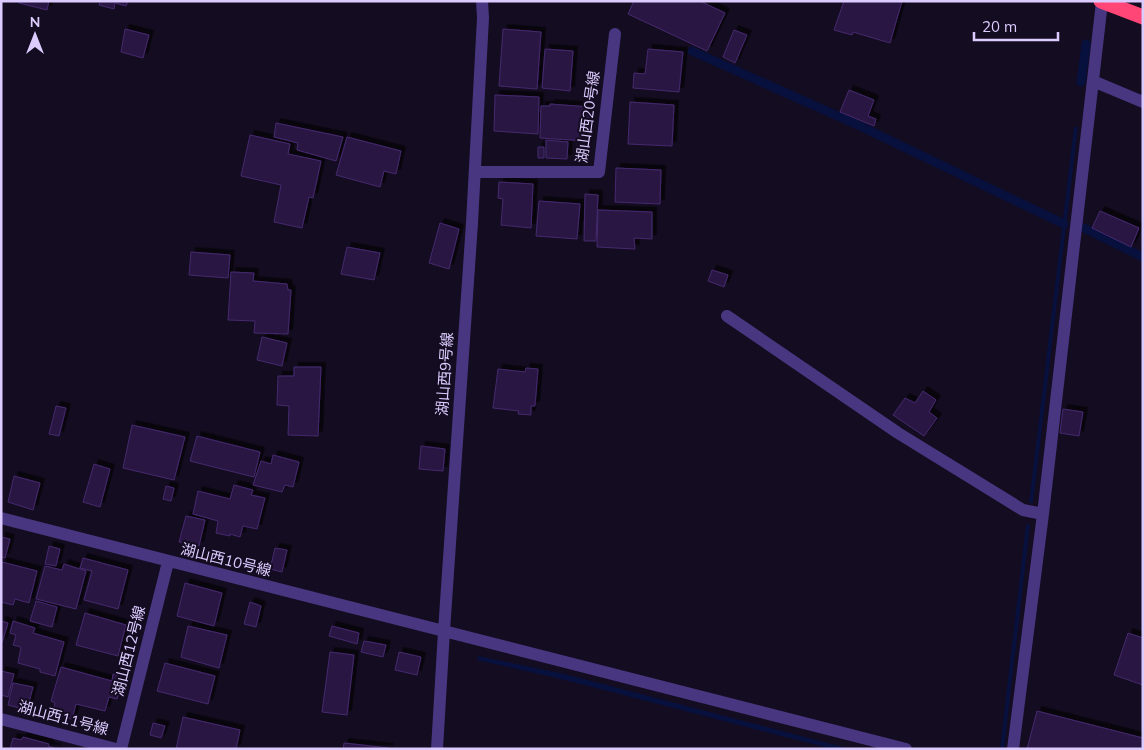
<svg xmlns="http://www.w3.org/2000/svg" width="1144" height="750" viewBox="0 0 1144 750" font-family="Mulish,'Noto Sans JP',sans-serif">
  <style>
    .water { fill: #08103e }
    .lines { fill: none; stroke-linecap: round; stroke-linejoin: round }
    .stream { stroke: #08103e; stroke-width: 9 }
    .building { fill: #291842; stroke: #45296e; filter: url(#shadow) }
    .street { stroke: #483681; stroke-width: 12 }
    .highway { stroke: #ff4677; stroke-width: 15 }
    .labels { text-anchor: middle; stroke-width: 4; stroke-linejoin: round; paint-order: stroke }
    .street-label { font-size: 15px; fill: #dccbff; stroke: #140c20 }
  </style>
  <defs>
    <filter id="shadow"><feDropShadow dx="4.5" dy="-4.5" stdDeviation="0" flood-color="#0009"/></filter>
  </defs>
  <rect width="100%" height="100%" fill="#140c20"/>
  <!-- water -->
  <path class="water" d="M1074,127H1078L1033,503H1029Z
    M1026,524L1030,525L1004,749H1000Z
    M478,656L565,674L851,749H832L565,680L477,660Z"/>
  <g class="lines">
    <!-- stream -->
    <path class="stream" d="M692,51L860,126L1064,224
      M1081,82L1086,44
      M1084,228L1143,257"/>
  </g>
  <!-- building -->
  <path class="building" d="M19,1H49L47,10L19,3Z
    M100,1H128L126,6L115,3L114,9L99,5Z
    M634,1H700L725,13L707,51L628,14Z
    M844,1H902L890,43L853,32L852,35L834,30Z
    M125,29L149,35L143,58L121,52Z
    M503,29L541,32L537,89L499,86Z
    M734,30L747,35L735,63L723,57Z
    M545,49L573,51L570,91L542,88Z
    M648,49L683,52L679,92L633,88L634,73L645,74Z
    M849,90L874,100L868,116L876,119L874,126L840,112Z
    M495,95L539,97L538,134L494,131Z
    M630,102L674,105L672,146L628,144Z
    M550,104L590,107L587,141L540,138L541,106H550Z
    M276,123L343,137L336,161L297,150L298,143L274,137Z
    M250,135L290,144L288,154L321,161L313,198L309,197L302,228L274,222L281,185L241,176Z
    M347,137L401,151L396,174L384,171L380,187L336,175Z
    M546,140L568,142L567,159L546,158Z
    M538,147H544V158H538Z
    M616,168L661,170L660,204L615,202Z
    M499,182L533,184L531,228L501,225L503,199L498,198Z
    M585,194L598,195L596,241H584Z
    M539,201L580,204L577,239L536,236Z
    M598,210L652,212V239L634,238L635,249L597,247Z
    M1100,211L1139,228L1131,247L1092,228Z
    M440,223L459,229L449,269L429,263Z
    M347,247L380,253L374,280L341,274Z
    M191,252L230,255L228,278L189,275Z
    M712,270L728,275L724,287L708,281Z
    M231,272L254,273L253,281L287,284L288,290H291L288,334L254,333L255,321L228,320Z
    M262,337L287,343L282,366L257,360Z
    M294,367H321L318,436L288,435L289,406L277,405L278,376H294Z
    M526,368L538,369L535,406H531V415L518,414L519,411L493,408L498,369L525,372Z
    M923,391L936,400L929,412L937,418L924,436L893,415L905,398L915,403Z
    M56,406L66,408L59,436L49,434Z
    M1063,409L1083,412L1079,436L1060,433Z
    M132,425L185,437L174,480L123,468Z
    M197,436L260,452L254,477L190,461Z
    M421,446L445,449L443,471L419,469Z
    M273,455L299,462L293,487L285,485L282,492L253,485L261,461L271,464Z
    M94,464L110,469L100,507L83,502Z
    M14,476L40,483L33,510L8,502Z
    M234,485L253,490L251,495L265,498L257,529L243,526L240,537L230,534V536L216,533L218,521L193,514L198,491L230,499Z
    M166,486L174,488L171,501L163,499Z
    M186,516L205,520L199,546L179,542Z
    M1,537L10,539L5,558L1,557Z
    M49,546L60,549L56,566L45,564Z
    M275,548L287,550L282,572L270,569Z
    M83,558L128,570L118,609L84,600L92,571L80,568Z
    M2,562L37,571L29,603L15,599L13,605L1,602Z
    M64,564L86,571L76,609L36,599L45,566L62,570Z
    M185,583L222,593L214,626L177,616Z
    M36,601L57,607L52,627L30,621Z
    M250,602L261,606L256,627L244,624Z
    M85,613L126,625L118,656L76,645Z
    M1,621L8,623L2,643L1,642Z
    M13,621L35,628L33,633L64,642L55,676L40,672V669L18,663L21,647L13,645L16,635L10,633Z
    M188,626L227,635L219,668L181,657Z
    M332,626L359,633L357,644L329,636Z
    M1128,633L1143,638V685L1114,675Z
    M364,641L386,645L383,657L361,652Z
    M330,652L354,655L347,715L322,712Z
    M399,652L421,657L417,675L395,670Z
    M165,663L215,676L208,704L157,691Z
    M61,667L112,681L113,674L123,677L117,699L109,697L105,711L76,704L72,719L53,714L55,703L51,701Z
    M1,671L14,674L8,697L1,695Z
    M13,683L33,687L27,710L8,705Z
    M1037,711L1143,738V749H1027Z
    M183,717L240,730L236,749H176Z
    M153,723L165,726L161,738L150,735Z
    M23,737L49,744L48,746L57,749H10L13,738L21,740Z
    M344,743L389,748V749H343Z"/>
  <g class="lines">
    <!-- street -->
    <path class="street" d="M1093,81L1143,102
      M475,172H599L615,34
      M727,316L898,433L1023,510L1043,514
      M1,518L906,749
      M1,719L116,749
      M121,749L168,562
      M437,749L444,631L472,223L483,18L482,1
      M1013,749L1043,514L1102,2"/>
    <!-- highway -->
    <path class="highway" d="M1101,1L1143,17"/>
  </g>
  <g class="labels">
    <!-- street labels -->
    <g class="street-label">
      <text transform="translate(588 117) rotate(-82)" y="5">湖山西20号線</text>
      <text transform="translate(445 374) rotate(-86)" y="5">湖山西9号線</text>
      <text transform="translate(226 560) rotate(14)" y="5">湖山西10号線</text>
      <text transform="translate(129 651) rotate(-76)" y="5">湖山西12号線</text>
      <text transform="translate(63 718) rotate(15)" y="5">湖山西11号線</text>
    </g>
  </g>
  <!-- border -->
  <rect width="1144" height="750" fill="none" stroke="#dccbff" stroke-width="5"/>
  <!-- north arrow -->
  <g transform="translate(35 35)" stroke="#140c20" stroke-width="4" paint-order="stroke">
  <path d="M0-4L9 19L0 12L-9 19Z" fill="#dccbff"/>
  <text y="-8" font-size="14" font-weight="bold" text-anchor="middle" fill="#dccbff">N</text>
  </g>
  <!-- scale -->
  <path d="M974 32v8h84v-8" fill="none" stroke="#dccbff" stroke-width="2.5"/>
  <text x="982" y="32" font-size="15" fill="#dccbff" stroke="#140c20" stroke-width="4" paint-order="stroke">20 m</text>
</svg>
